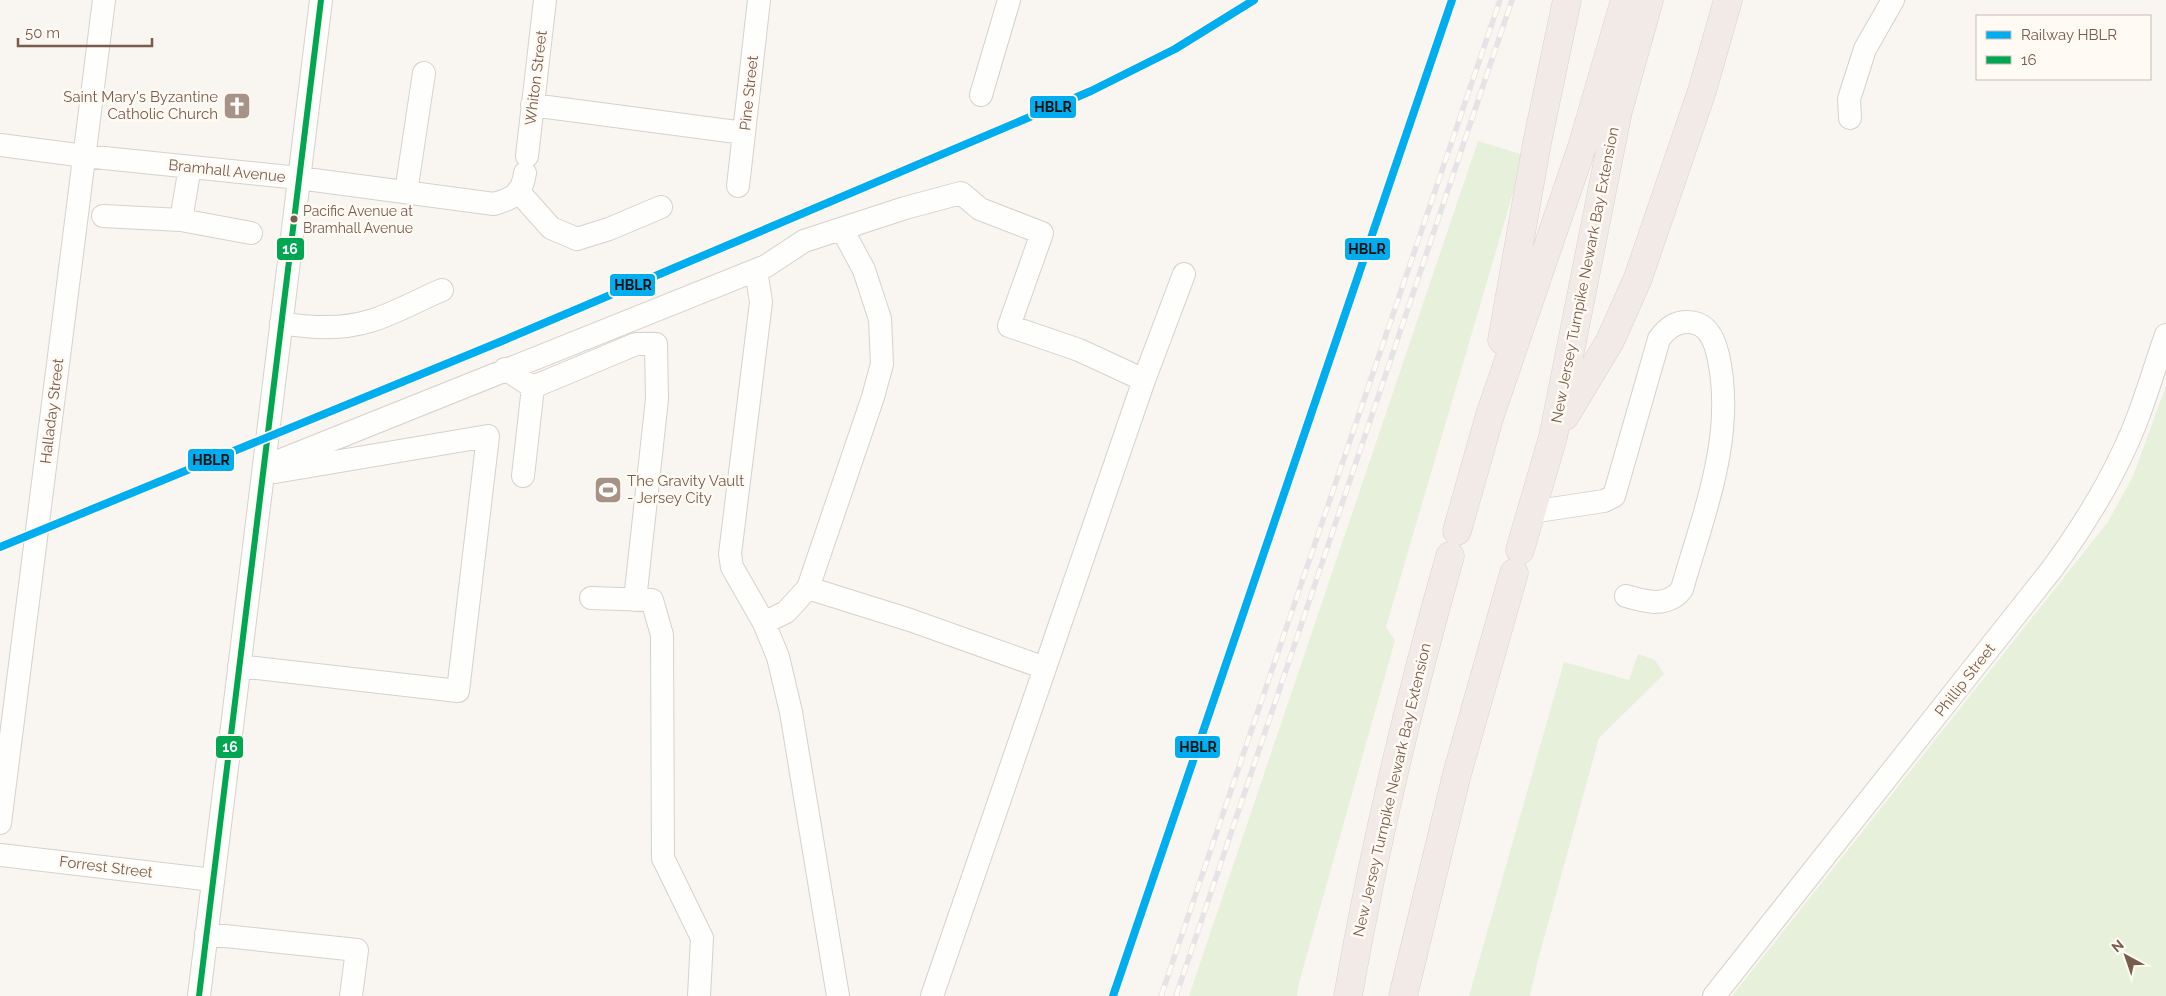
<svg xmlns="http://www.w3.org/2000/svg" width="2166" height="996" viewBox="0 0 2166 996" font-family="Raleway,sans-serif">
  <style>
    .green { fill: #e7f0db }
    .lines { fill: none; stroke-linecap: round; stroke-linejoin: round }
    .minor-casing { stroke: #d7d1cb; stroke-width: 24 }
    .highway-casing { stroke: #dad1cc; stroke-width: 29 }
    .minor { stroke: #fefefd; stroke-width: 22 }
    .highway { stroke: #f2eae7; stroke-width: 28 }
    .rail-casing { stroke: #e6e3e7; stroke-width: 5.5 }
    .rail { stroke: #fffaf3; stroke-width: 4; stroke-dasharray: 11; stroke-linecap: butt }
    .bus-1-casing { stroke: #fffaf3; stroke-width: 10 }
    .bus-1 { stroke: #00a651; stroke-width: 6 }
    .rail-1-casing { stroke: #fffaf3; stroke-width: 11 }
    .rail-1 { stroke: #00aeef; stroke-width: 8 }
    .bus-dot { fill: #7a5c4d; stroke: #fffaf3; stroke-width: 2 }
    .labels { text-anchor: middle; stroke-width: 5; stroke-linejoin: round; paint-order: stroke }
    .bus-label { font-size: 14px; fill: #7a5c4d; stroke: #fffaf3; text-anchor: start }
    .street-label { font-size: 15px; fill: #7a5c4d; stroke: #fffaf3 }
    .poi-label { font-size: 15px; fill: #7a5c4d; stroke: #fffaf3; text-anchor: end }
    .line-badge { stroke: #fffaf3; stroke-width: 2 }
    .badge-label { font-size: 14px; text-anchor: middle; font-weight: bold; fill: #fff }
    .pale-badge-label { font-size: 14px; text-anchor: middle; font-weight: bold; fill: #111 }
  </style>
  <rect width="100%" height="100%" fill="#f9f5f0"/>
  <!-- green -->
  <path class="green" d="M1478,141L1524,155L1386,627L1395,640L1299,983L1297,996H1189Z
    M2166,386V996H1732L2108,522L2133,476Z
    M1638,654L1655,660L1664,674L1599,738L1537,964L1530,996H1469L1564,662L1629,680Z"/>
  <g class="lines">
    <!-- minor casing -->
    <g class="minor-casing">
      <path id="minor" d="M981,95L1009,0
        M532,105L744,133
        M1850,118L1849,99L1865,49L1893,0
        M0,145L85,156L299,178L494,204C514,198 522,194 525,173
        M527,156L545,0
        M738,186L759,0
        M518,191L551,228L577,239L609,229L661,207
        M406,192L424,73
        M103,216L181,220L190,167
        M181,220L251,233
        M756,270L761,302L730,554L732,567L764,623
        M281,323C311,328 341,330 370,321C394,314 418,300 442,290
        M505,369L533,387L636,344H656L657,399L635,600
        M1144,380L1184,274
        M264,467L766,266L804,241L905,208L961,193L980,209L1042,233L1009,326L1079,350L1144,380L1045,668L910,620L808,588
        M523,476L533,387
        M1531,512L1604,501L1614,496L1659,339C1666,329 1675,322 1687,322C1707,322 1714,338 1718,355C1736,435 1704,512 1682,589C1668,608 1646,602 1626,596
        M591,598L652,600L662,635L663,858L702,938L699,996
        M239,666L458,691L488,436L275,472
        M0,823L104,0
        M0,855L213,880
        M206,934L357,950L351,996
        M199,996L321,0
        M838,996L791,712L778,657L764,623L786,612L808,588L873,397L882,364L880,319L864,270L842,229
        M932,996L1045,668
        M1714,996L2052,569C2079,532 2103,495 2122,454C2141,416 2152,374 2166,335"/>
    </g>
    <!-- highway casing -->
    <g class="highway-casing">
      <path id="highway" d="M1502,340L1537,143L1567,0
        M1565,416L1610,341L1638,278L1702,91L1728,0
        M1457,531L1490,415L1582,147L1625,0
        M1520,550L1553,437L1618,111L1649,0
        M1348,996C1374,847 1409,701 1450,556
        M1403,996L1457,774L1514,573"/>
    </g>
    <!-- minor -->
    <use href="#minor" class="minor"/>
    <!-- highway -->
    <use href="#highway" class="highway"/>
    <!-- rail casing -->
    <g class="rail-casing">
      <path id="rail" d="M1161,996L1500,0
        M1176,996L1512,0"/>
    </g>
    <!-- rail -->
    <use href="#rail" class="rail"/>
    <!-- bus-1 casing -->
    <g class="bus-1-casing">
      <path id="bus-1" d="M199,996L321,0"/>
    </g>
    <!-- bus-1 -->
    <use href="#bus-1" class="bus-1"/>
    <!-- rail-1 casing -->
    <g class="rail-1-casing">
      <path id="rail-1" d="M0,547L502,341L1091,91L1175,49L1254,0
        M1113,996L1452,0"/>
    </g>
    <!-- rail-1 -->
    <use href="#rail-1" class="rail-1"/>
  </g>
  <!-- icons -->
  <defs>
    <g id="church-square" transform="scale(1.4375)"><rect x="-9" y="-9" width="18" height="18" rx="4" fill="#a69286" stroke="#fffaf3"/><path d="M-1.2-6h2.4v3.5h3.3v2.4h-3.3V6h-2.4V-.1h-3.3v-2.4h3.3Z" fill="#fff"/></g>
    <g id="stadium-square" transform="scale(1.4375)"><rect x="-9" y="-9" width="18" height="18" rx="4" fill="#a69286" stroke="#fffaf3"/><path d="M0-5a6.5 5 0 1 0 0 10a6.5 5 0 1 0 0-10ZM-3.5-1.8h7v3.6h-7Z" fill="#fff"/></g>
  </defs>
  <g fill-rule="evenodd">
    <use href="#church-square" x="237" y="106"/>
    <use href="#stadium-square" x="608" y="490"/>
  </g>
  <!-- markers -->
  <circle class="bus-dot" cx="294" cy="219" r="4.5"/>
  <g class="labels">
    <!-- bus labels -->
    <g class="bus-label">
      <text x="303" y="216">Pacific Avenue at<tspan x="303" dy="17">Bramhall Avenue</tspan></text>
    </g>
    <!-- street labels -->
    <g class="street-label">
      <text transform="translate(536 78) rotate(-83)" y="5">Whiton Street</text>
      <text transform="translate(749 93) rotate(-84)" y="5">Pine Street</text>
      <text transform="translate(227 171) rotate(6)" y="5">Bramhall Avenue</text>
      <text transform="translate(1585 275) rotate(-79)" y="5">New Jersey Turnpike Newark Bay Extension</text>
      <text transform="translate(52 411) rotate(-83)" y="5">Halladay Street</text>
      <text transform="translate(1965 680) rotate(-52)" y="5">Phillip Street</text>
      <text transform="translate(1392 790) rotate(-77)" y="5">New Jersey Turnpike Newark Bay Extension</text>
      <text transform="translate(106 867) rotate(7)" y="5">Forrest Street</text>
    </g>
    <!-- poi labels -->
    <g class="poi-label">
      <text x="218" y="102">Saint Mary's Byzantine<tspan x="218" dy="17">Catholic Church</tspan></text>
      <text x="627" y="486" text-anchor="start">The Gravity Vault<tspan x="627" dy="17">- Jersey City</tspan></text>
    </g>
  </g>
  <g class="line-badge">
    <rect x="1029" y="95" width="48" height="24" rx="5" fill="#00aeef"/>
    <rect x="276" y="237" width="29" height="24" rx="5" fill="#00a651"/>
    <rect x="1344" y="237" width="47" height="24" rx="5" fill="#00aeef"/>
    <rect x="609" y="273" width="47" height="24" rx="5" fill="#00aeef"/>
    <rect x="187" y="448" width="48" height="24" rx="5" fill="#00aeef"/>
    <rect x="215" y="735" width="29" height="24" rx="5" fill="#00a651"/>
    <rect x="1174" y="735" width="47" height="24" rx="5" fill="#00aeef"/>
  </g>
  <g class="badge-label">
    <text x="290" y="254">16</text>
    <text x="230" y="752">16</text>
  </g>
  <g class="pale-badge-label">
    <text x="1053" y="112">HBLR</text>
    <text x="1367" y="254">HBLR</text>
    <text x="633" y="290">HBLR</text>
    <text x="211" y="465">HBLR</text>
    <text x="1198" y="752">HBLR</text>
  </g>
  <!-- legend -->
  <rect x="1976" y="15" width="175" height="65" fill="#fffaf3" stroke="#cabbb1"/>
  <rect x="1986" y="31" width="25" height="8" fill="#00aeef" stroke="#cabbb1"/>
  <text x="2021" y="40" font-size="15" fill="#7a5c4d">Railway HBLR</text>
  <rect x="1986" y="56" width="25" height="8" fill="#00a651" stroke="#cabbb1"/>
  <text x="2021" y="65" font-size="15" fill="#7a5c4d">16</text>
  <!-- north arrow -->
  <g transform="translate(2126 956) rotate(320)" stroke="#fffaf3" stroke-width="4" paint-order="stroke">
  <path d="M0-4L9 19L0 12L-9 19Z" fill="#7a5c4d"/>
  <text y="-8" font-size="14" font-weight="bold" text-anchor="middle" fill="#7a5c4d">N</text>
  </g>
  <!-- scale -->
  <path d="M18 38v8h134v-8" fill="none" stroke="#7a5c4d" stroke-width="2.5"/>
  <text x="25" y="38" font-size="15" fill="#7a5c4d" stroke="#fffaf3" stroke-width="4" paint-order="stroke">50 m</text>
</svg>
